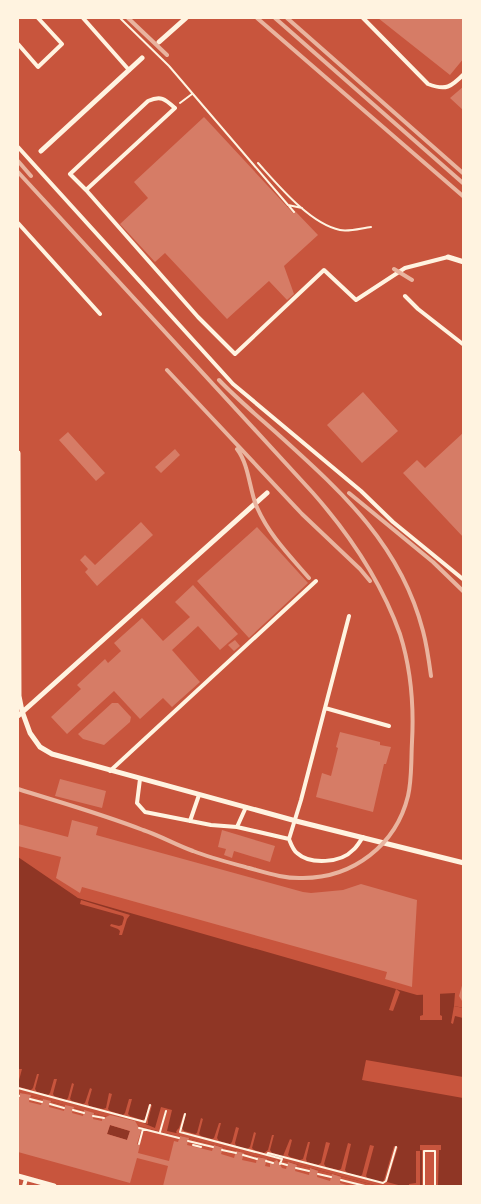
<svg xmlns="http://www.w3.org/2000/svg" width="481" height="1204" viewBox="0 0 481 1204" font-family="Signika,sans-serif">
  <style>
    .water { fill: #8f3625 }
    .pier { fill: #c8553d }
    .building { fill: #d67c66; fill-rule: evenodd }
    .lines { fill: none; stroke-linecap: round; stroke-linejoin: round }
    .path { stroke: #fff3e0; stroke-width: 2 }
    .service { stroke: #fff3e0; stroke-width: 4 }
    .minor { stroke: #fff3e0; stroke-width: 5 }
    .rail { stroke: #e9b49f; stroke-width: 4 }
  </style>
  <rect width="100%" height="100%" fill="#c8553d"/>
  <!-- water -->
  <path class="water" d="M18,857L78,898L417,995L455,993L454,1006L464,1008L463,1186H378L288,1162L279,1160L278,1162L180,1136L179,1137L20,1093L19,1095H18Z
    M110,1125L130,1131L127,1140L107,1134Z"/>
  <!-- pier -->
  <path class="pier" d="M81,900L130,915L127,919L122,935H119L120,931L118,929L110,926L111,924L119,926L122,925L124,918L123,916L80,904Z
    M396,989L400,992L393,1011L389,1010Z
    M423,992H440V1015L442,1016V1020H420V1016L423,1015Z
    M454,1006L463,1008V1018L455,1016L453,1024L451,1023Z
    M366,1060L463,1077V1098L362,1080Z
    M19,1069H22L18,1084L19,1087L31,1090L33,1088L37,1074H39L35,1089L37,1092L48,1095L50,1093L54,1079H57L53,1094L54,1096L66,1100L68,1098L72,1083L74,1084L70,1099L72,1101L83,1104L85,1103L90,1088L92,1089L88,1103L89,1106L103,1109L106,1108L109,1093L112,1094L108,1109L110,1111L123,1115L125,1113L129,1099H132L128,1114L130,1116L142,1120L145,1119L149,1104L152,1105L148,1120V1124L143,1123L155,1128L161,1107L172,1110L167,1131L176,1133H177L176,1132L177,1130L179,1128L184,1113L186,1114L182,1128L184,1131L195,1134L197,1133L201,1118L203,1119L199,1134L201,1136L212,1139L214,1138L219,1123H221L217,1138L219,1141L230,1144L232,1142L236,1127L239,1128L235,1143L236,1146L247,1149L250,1147L254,1132L256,1133L252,1148L254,1150L264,1153L268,1150L272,1135H274L270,1150L272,1153L283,1156L290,1139L292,1140L288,1155L290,1157L300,1160L303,1159L308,1142H310L306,1159L307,1162L318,1165L321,1163L326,1142L330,1143L324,1164L326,1167L339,1170L341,1169L348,1143L351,1144L345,1170L347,1173L360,1176L362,1175L370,1145L374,1146L366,1176L368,1179L382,1182L384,1180L394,1146L398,1147L387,1182L402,1186H378L288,1162L279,1160L278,1162L180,1136L179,1137L20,1093L19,1095H18V1076Z
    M420,1145H441V1150H439L438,1186H422V1150H420Z
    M416,1151H420V1186H409V1184L416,1183Z"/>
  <!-- building -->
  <path class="building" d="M378,18H464V58L450,75Z
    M464,86V111L450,98Z
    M204,117L293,213L295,211L318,235L284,266L294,294L287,300L269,281L227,319L165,253L155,262L120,224L148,198L134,182Z
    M363,392L398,431L362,463L327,425Z
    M68,432L105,473L96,481L59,440Z
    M464,432V538L403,473L417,460L425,468Z
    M175,449L180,455L161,473L155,467Z
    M141,522L153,535L97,586L85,572L88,569L80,560L85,555L95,565Z
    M257,527L308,583L249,638L197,581Z
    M193,585L238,634L220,650L198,626L172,650L200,682L172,707L163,698L140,719L114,691L67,734L51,717L81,689L77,685L105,659L108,663L121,651L114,643L142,618L163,641L190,617L175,602Z
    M235,640L240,646L234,651L228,645Z
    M112,703H118L131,717L130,722L104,745L83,739L78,734Z
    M340,732L380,742V745L391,747L386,764H384L373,812L316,797L322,773L331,776L338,748L336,747Z
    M60,779L106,791L102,808L55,796Z
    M72,820L98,827L96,835L303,892L311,893L343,890L361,884L417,900L412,987L385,979L387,972L82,887L80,893L56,878L61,857L18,846V824L68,837Z
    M222,830L275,846L270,862L234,851L232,858L224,855L226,849L218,847Z
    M463,982L464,1001H462L459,996Z
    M20,1093L31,1095L29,1102L41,1105L43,1099L51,1101L49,1107L64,1111L65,1105L74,1107L72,1113L83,1116L84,1110L94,1113L93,1119L102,1121V1119L110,1115L135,1121L141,1131L137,1144L140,1145L138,1153L169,1161L174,1141L178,1142L180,1136L189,1138L187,1145L212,1151L214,1145L223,1148L221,1154L234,1158L236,1151L244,1153L242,1160L256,1163L257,1157L267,1159L265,1166L270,1167V1164L277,1160L282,1168L286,1169L288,1162L297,1165L295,1171L309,1175L310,1168L318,1171L317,1177L330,1181L332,1174L341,1177L340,1183L350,1186H163L168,1166L137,1158L130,1183L18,1152V1099ZM110,1125L130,1131L127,1140L107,1134Z"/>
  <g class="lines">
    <!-- path -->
    <path class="path" d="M120,18L169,66L288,205L302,208
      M180,103L192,94
      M258,163C278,185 310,224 340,230C349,232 362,228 371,227
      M289,206L294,212
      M18,1088L145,1122L150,1105
      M18,1095L19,1096
      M30,1099L42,1102
      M50,1104L64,1108
      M73,1110L84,1113
      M185,1114L180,1132L282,1159L280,1164
      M93,1116L104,1118
      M139,1128L179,1138
      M160,1132L166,1111
      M188,1141L213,1147
      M139,1144L143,1129
      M193,1145L201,1147
      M222,1150L236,1153
      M243,1155L257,1159
      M267,1155L268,1153L383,1183L386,1181L396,1147
      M266,1161L273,1163
      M280,1163L287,1165
      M296,1168L309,1171
      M318,1174L331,1177
      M341,1180L365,1186
      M355,1186H356
      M424,1186V1151H435V1186"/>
    <!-- service -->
    <path class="service" d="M83,18L129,70
      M363,18L428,84C446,91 451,87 464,74
      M18,44L38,67L62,44L38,18
      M18,147L233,384L361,491L393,522L464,580
      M86,190L70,174L148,101C161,95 165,99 175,108L86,190L198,317L235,354L324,270L356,300L405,268L448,257
      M18,223L100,314
      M405,296L418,309L464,345
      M349,616L301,800L289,839C291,844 293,850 297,853C310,865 341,863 353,850C357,847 360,841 363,837
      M325,708L389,726
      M110,771L316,581
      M140,779L137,803L145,812L211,825L237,827L246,807
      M190,821L199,795
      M237,827L289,839
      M24,1186L26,1179"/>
    <!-- minor -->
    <path class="minor" d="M159,42L186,18
      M41,151L142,58
      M448,257L464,262
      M18,453L19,696L22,711L30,733L40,747L52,754L296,821L464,863
      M18,716L267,493
      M18,1176L54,1186"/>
    <!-- rail -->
    <path class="rail" d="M128,18L167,55
      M257,18L464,197
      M275,18L464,184
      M287,18L464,174
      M18,161L31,176
      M18,172L313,493C350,535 381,581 400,634C411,669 414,706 412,742C411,760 412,779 408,796C396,845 353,878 303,878C285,879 267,873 249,868C231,863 211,858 193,851C176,845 161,836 143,830C102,814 59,802 18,789
      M394,269L412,280
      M167,370L302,514L360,569L370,581
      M219,380C238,400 260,418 281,437C344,494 401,546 423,631C427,646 429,661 431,676
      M237,449C249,465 249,487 256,505C268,534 289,555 309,578
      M349,493L433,562L464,592"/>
  </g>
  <!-- border -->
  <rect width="481" height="1204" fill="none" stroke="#fff3e0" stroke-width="38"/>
</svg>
